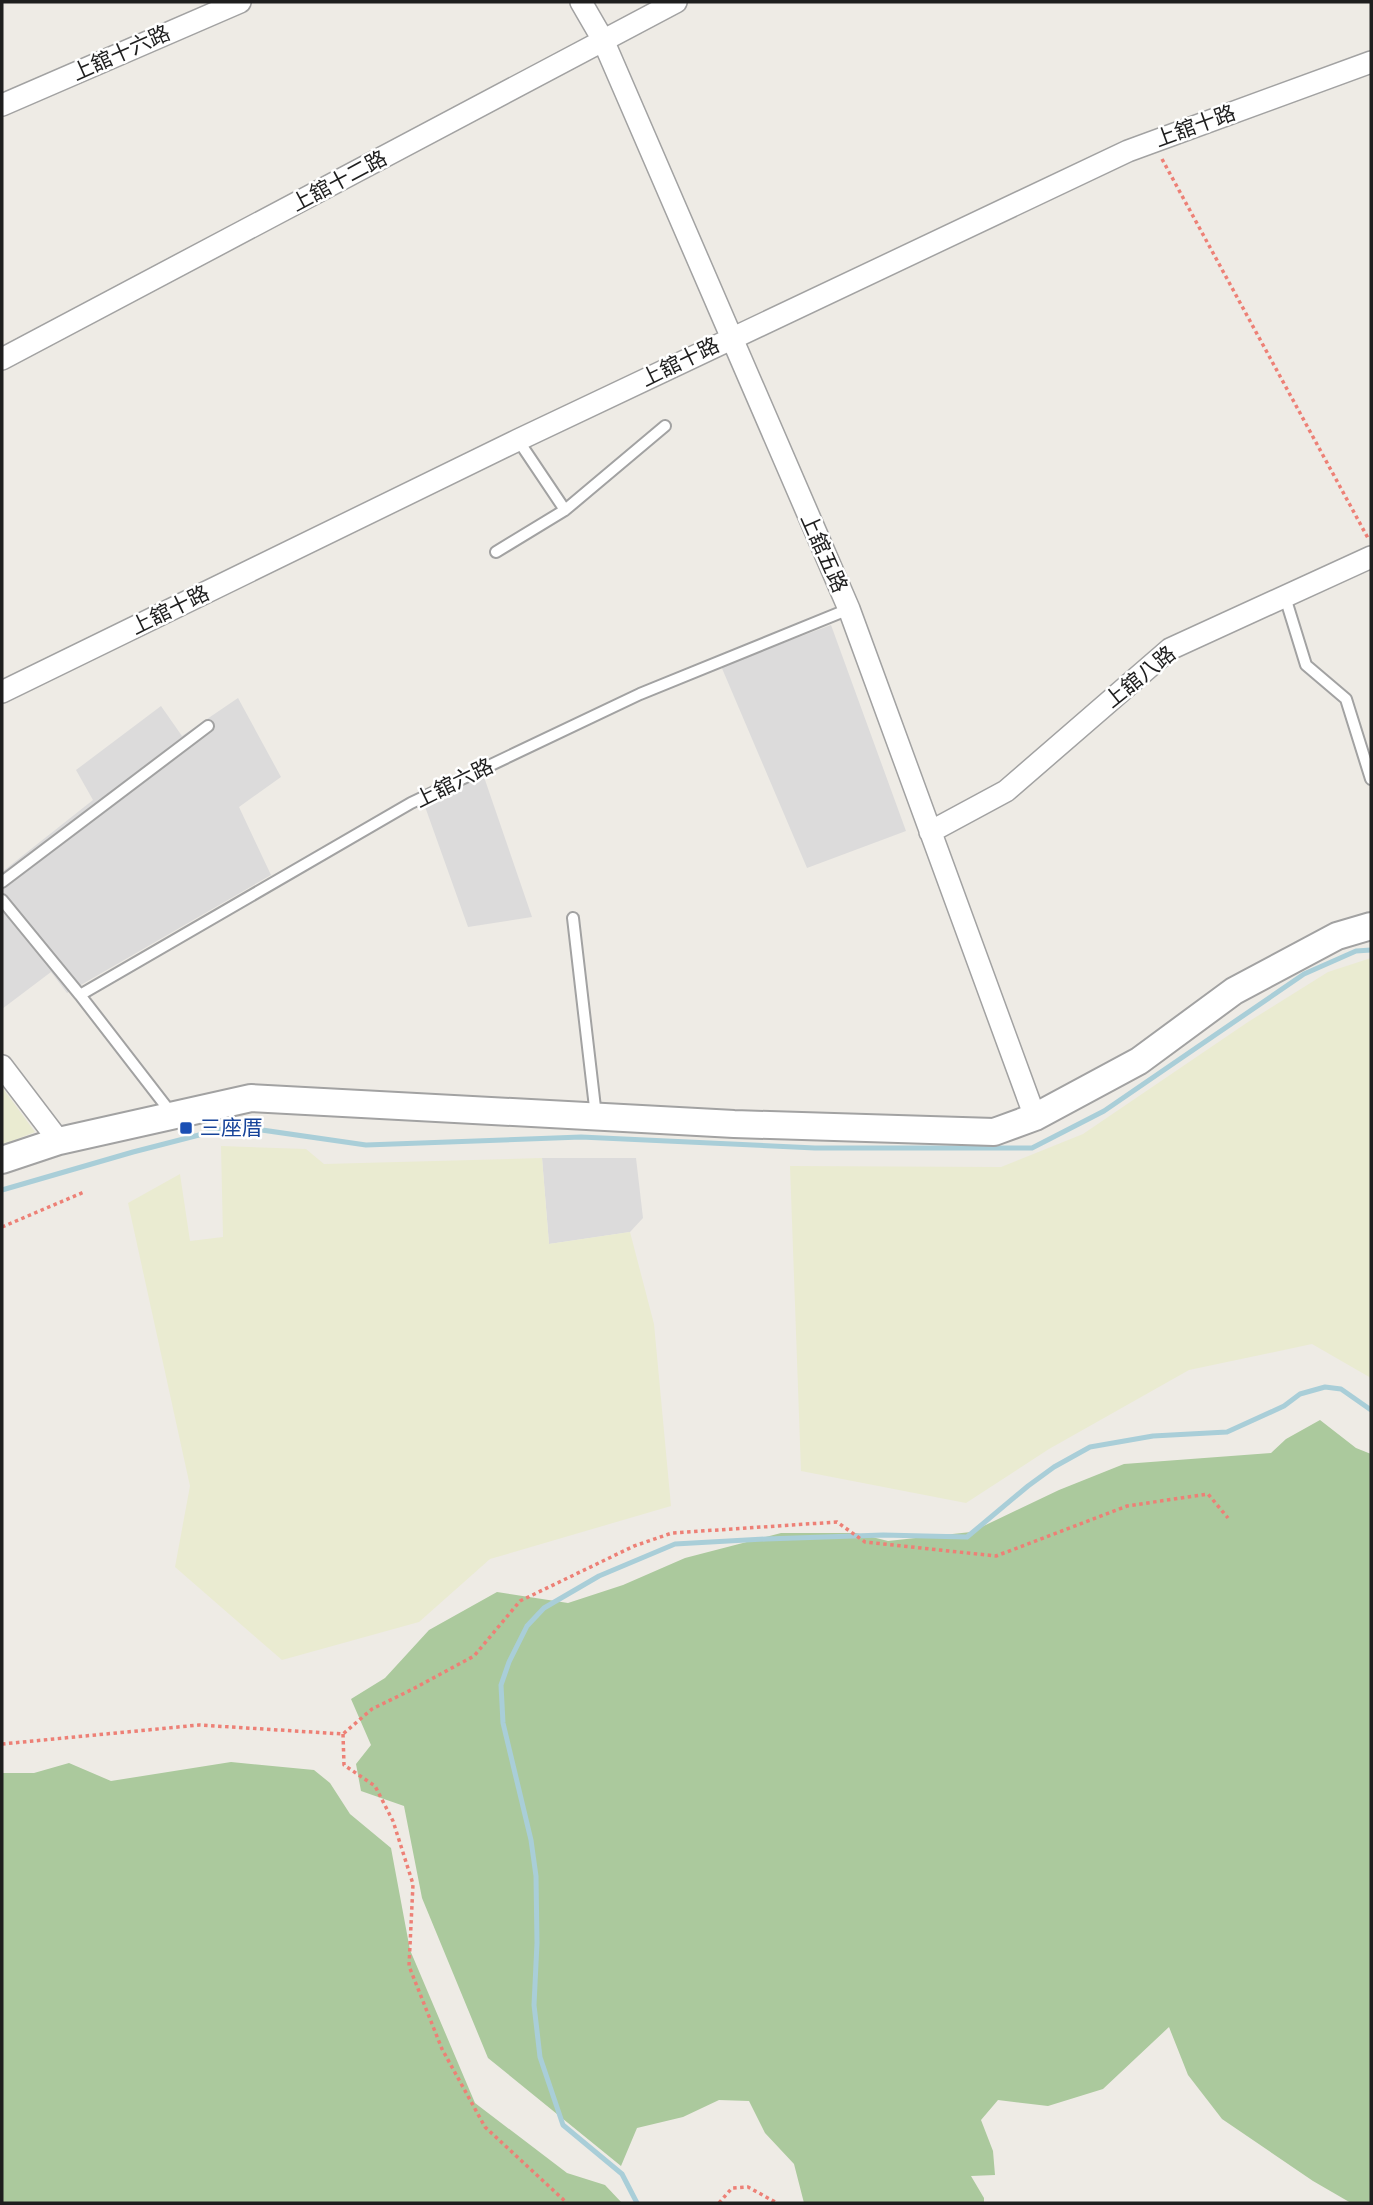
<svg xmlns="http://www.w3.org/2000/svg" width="1373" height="2205" viewBox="0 0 1373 2205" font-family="'Fira Sans Condensed','Noto Sans TC',sans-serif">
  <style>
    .residential { fill: #dcdbdb }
    .farmland { fill: #eaebd1 }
    .forest { fill: #abc99d }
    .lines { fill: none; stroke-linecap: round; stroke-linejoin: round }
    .stream { stroke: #a9ced8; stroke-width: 5 }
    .service-casing { stroke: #a2a2a2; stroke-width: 14 }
    .minor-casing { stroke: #a2a2a2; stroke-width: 24 }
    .tertiary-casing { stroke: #a2a2a2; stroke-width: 30 }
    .path { stroke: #ed8076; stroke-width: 3.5; stroke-dasharray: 3.5 3.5; stroke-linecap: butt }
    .service { stroke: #fff; stroke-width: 10 }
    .minor { stroke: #fff; stroke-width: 21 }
    .tertiary { stroke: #fff; stroke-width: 26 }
    .transit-dot { fill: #1a4fb4; stroke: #fff; stroke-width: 2.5 }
    .labels { text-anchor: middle; stroke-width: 5; stroke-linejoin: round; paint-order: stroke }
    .street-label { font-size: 21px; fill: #1e1e1e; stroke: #fff }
    .transit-label { font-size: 21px; fill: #164399; stroke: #fff; text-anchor: start }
  </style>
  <rect width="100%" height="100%" fill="#eeebe5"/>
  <!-- residential -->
  <path class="residential" d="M831,625L906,831L807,868L721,666Z
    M238,698L281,777L239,807L271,875L67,993L51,972L2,1009V872L93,800L76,770L161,706L182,736Z
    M483,774L532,917L468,927L423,801Z
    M542,1158H636L643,1218L630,1232L549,1244Z"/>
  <!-- farmland -->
  <path class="farmland" d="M1371,958V1378L1312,1344L1189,1370L1049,1449L966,1503L801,1471L790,1166L1001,1167L1083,1134L1248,1022L1328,972Z
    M2,1087L35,1132L2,1145Z
    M221,1146L306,1149L324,1164L542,1158L549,1244L630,1232L654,1324L671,1506L490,1559L419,1622L282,1660L175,1567L190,1486L128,1203L180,1174L190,1241L223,1237Z"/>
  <!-- forest -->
  <path class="forest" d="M1320,1420L1356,1448L1371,1454V2203H1351L1313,2181L1222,2119L1188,2075L1169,2027L1103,2089L1048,2106L998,2100L981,2120L993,2151L995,2175L971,2176L984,2198V2203H804L794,2164L765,2133L749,2101L719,2100L683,2117L637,2128L621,2166L488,2058L422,1898L404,1806L361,1791L356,1764L371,1745L351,1699L385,1678L429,1630L497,1592L568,1603L623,1585L685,1558L781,1533H856L888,1541L971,1532L1059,1490L1124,1464L1271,1453L1286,1439Z
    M231,1762L314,1770L330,1783L350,1814L391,1848L410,1950L475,2103L567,2173L605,2185L622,2203H2V1773H34L69,1763L111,1781Z"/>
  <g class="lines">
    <!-- stream -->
    <path class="stream" d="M2,1190L133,1152L234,1126L366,1145L581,1137L815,1148H1032L1104,1111L1304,974L1356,951L1371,950
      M637,2203L622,2174L563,2125L540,2057L534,2005L537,1943L536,1876L531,1840L503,1723L501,1685L509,1662L527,1626L544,1608L599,1576L675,1544L766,1539L883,1535L967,1537L1028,1486L1054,1467L1090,1447L1153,1436L1227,1432L1284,1406L1300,1394L1325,1387L1341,1389L1371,1410"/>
    <!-- service casing -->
    <g class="service-casing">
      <path id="service" d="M518,440L565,510
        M496,552L565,510L665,426
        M1285,597L1306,665L1346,699L1371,779
        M2,882L208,726
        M2,900L80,995L172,1114
        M573,918L596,1116
        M80,995L411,803L640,694L849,609"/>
    </g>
    <!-- minor casing -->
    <g class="minor-casing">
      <path id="minor" d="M581,2L603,40L849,609L1035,1117
        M2,105L240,2
        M2,359L676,2
        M2,692L518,440L1128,151L1371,62
        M930,832L1006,791L1170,649L1371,557
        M2,1066L59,1141"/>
    </g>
    <!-- tertiary casing -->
    <g class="tertiary-casing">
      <path id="tertiary" d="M2,1160L59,1141L251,1098L734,1124L994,1132L1035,1117L1139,1061L1234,991L1337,936L1371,926"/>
    </g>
    <!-- path -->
    <path class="path" d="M1162,159L1369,540
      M2,1227L84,1192
      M343,1734L344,1765L375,1786L393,1821L413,1884L409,1966L442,2049L485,2127L567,2203
      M2,1744L199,1725L343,1734L372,1709L411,1690L474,1656L520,1601L634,1546L672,1533L837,1522L865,1542L996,1556L1127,1506L1208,1494L1228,1518
      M719,2203L732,2188L748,2187L777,2203"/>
    <!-- service -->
    <use href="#service" class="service"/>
    <!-- minor -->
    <use href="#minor" class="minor"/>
    <!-- tertiary -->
    <use href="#tertiary" class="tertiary"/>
  </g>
  <!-- markers -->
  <rect class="transit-dot" x="179" y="1121" width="14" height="14" rx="3.5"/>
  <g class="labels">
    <!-- street labels -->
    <g class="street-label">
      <text transform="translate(121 53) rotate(-24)" y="7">上舘十六路</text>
      <text transform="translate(1195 126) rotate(-20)" y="7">上舘十路</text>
      <text transform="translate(339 181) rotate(-28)" y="7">上舘十二路</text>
      <text transform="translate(680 362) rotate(-26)" y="7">上舘十路</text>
      <text transform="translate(824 553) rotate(66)" y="7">上舘五路</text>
      <text transform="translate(170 610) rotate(-26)" y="7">上舘十路</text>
      <text transform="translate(1140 677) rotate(-39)" y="7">上舘八路</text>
      <text transform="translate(454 783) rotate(-26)" y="7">上舘六路</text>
    </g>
    <!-- transit labels -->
    <g class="transit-label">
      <text x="200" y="1135">三座厝</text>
    </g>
  </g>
  <!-- border -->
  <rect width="1373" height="2205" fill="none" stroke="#1e1e1e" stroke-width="7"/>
</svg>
